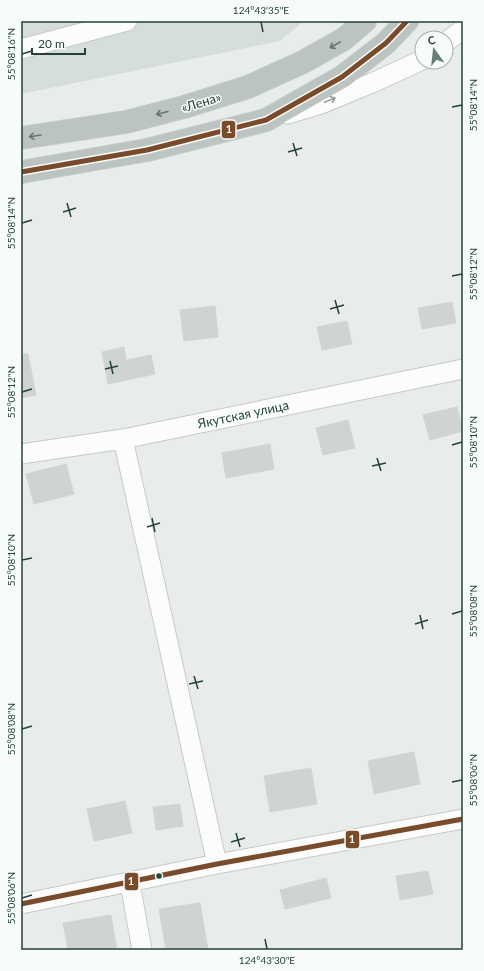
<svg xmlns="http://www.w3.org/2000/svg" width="484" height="971" viewBox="0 0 484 971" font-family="Lato,sans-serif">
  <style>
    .built { fill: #d6dedb }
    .building { fill: #cfd4d2; stroke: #d1d6d4 }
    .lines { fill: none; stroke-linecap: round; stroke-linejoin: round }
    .minor-casing { stroke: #c5cac8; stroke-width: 21 }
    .highway-casing { stroke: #c3ccc9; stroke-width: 24 }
    .minor { stroke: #fcfcfc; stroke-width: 19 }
    .highway { stroke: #bcc4c2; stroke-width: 22 }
    .bus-1-casing { stroke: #f7fbf9; stroke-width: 8 }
    .bus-1 { stroke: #7a4b2a; stroke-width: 5 }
    .oneway { stroke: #617670 }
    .oneway2 { stroke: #909f9b }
    .ticks { fill: none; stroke: #24423a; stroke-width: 1.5 }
    .bus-dot { fill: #24423a; stroke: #f7fbf9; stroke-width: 1.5 }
    .labels { text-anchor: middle; stroke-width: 3; stroke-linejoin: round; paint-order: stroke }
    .street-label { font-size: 13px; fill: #24423a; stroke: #f7fbf9 }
    .line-badge { stroke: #f7fbf9; stroke-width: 1.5 }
    .badge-label { font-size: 11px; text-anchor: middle; font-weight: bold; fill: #fff }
    .neatline { fill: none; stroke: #24423a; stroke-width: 1.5 }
    .ticks-label { font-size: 10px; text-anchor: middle; fill: #24423a }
  </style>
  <rect width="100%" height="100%" fill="#e8edeb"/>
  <!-- built -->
  <path class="built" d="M21,21H304L280,41L21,94Z"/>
  <!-- building -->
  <path class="building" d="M452,302L456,323L422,329L418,308Z
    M215,306L218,337L184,341L180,310Z
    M347,321L352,344L322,350L317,327Z
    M124,347L126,360L151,355L155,374L108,384L102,352Z
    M21,354H28L36,395L21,398Z
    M457,407L463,431L430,440L423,415Z
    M348,420L355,448L323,455L316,428Z
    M270,444L274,469L226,478L222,453Z
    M66,464L74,494L34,504L26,474Z
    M414,752L420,784L374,794L368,761Z
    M311,768L317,804L270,812L264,776Z
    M125,801L132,833L94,841L87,809Z
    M180,804L183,826L156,830L153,807Z
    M428,871L433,894L400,900L396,876Z
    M326,878L331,898L285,909L280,890Z
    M200,903L208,950H166L159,909Z
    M111,915L117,950H68L63,923Z"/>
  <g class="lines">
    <!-- minor casing -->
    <g class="minor-casing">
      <path id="minor" d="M446,42L463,29
        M21,49L127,21
        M288,114L321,104L372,83L422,60
        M123,439L217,864
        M21,454L123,439L463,369
        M130,883L142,950
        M21,904L217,864L463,819"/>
    </g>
    <!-- highway casing -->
    <g class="highway-casing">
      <path id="highway" d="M21,138L126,122L184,107L248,87L303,62L344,39L365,21
        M21,172L147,150L266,120L342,77L386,43L407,21"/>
    </g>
    <!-- minor -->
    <use href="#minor" class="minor"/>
    <!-- highway -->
    <use href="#highway" class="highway"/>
    <!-- bus-1 casing -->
    <g class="bus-1-casing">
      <path id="bus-1" d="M21,172L147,150L266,120L342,77L386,43L407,21
        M21,904L217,864L463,819"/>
    </g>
    <!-- bus-1 -->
    <use href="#bus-1" class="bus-1"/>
  </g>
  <!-- one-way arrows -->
  <defs><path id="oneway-shaft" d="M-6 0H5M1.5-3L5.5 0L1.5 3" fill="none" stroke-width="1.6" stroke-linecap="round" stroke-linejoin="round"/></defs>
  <g class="oneway">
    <use href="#oneway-shaft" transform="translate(335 45) rotate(150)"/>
    <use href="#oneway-shaft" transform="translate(162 113) rotate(166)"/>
    <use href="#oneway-shaft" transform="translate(35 136) rotate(171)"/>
  </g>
  <use class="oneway2" href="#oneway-shaft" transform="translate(330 100) rotate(-22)"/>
  <!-- ticks -->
  <path class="ticks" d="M261,22L263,32M22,54L32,51M452,107L462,105M293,143L297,156M288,152L302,148M67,203L71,217M63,212L76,208M22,223L32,220M452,276L462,274M335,300L339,314M330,309L344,305M110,361L113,374M105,369L118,366M22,392L32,389M452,445L462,442M377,458L381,471M372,466L386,463M152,518L155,532M147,527L160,523M22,560L32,558M452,614L462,611M420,615L423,629M415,624L428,620M194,676L198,689M189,684L203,681M22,729L32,726M452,782L462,780M236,833L240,847M231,842L245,838M22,898L32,895M265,939L267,949"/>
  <!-- markers -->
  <circle class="bus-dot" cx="159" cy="876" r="3.5"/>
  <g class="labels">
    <!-- street labels -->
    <g class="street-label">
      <text transform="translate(201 102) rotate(-17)" y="5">«Лена»</text>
      <text transform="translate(243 414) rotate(-12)" y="5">Якутская улица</text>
    </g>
  </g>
  <g class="line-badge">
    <rect x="221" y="120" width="15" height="19" rx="4" fill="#7a4b2a"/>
    <rect x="345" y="830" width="15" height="19" rx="4" fill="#7a4b2a"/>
    <rect x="124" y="872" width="15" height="19" rx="4" fill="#7a4b2a"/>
  </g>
  <g class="badge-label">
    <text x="229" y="133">1</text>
    <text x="352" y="843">1</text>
    <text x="131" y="885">1</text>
  </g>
  <!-- border -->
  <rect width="484" height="971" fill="none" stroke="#f7fbf9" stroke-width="44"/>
  <!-- north arrow -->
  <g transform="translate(434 50) rotate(345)"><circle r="19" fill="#f7fbf9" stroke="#a3b1ad"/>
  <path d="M0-3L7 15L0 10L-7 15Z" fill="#697e78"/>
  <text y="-6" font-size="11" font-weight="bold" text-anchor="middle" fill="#24423a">С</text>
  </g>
  <!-- scale -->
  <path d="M32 48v6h53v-6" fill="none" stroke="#24423a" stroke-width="2"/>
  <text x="38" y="48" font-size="12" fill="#24423a" stroke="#f7fbf9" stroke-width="3" paint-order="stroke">20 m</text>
  <rect x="22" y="22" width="440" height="927" class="neatline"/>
  <g class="ticks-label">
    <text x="261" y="14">124°43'35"E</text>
    <text transform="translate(11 54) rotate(-90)" y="4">55°08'16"N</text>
    <text transform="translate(473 105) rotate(-90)" y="4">55°08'14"N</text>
    <text transform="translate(11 223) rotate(-90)" y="4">55°08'14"N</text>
    <text transform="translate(473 274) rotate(-90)" y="4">55°08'12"N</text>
    <text transform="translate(11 392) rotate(-90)" y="4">55°08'12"N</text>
    <text transform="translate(473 442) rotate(-90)" y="4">55°08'10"N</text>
    <text transform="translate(11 560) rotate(-90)" y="4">55°08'10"N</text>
    <text transform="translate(473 611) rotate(-90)" y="4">55°08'08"N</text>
    <text transform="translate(11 729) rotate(-90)" y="4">55°08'08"N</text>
    <text transform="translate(473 780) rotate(-90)" y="4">55°08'06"N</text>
    <text transform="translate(11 898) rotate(-90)" y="4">55°08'06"N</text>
    <text x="267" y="964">124°43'30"E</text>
  </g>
</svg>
